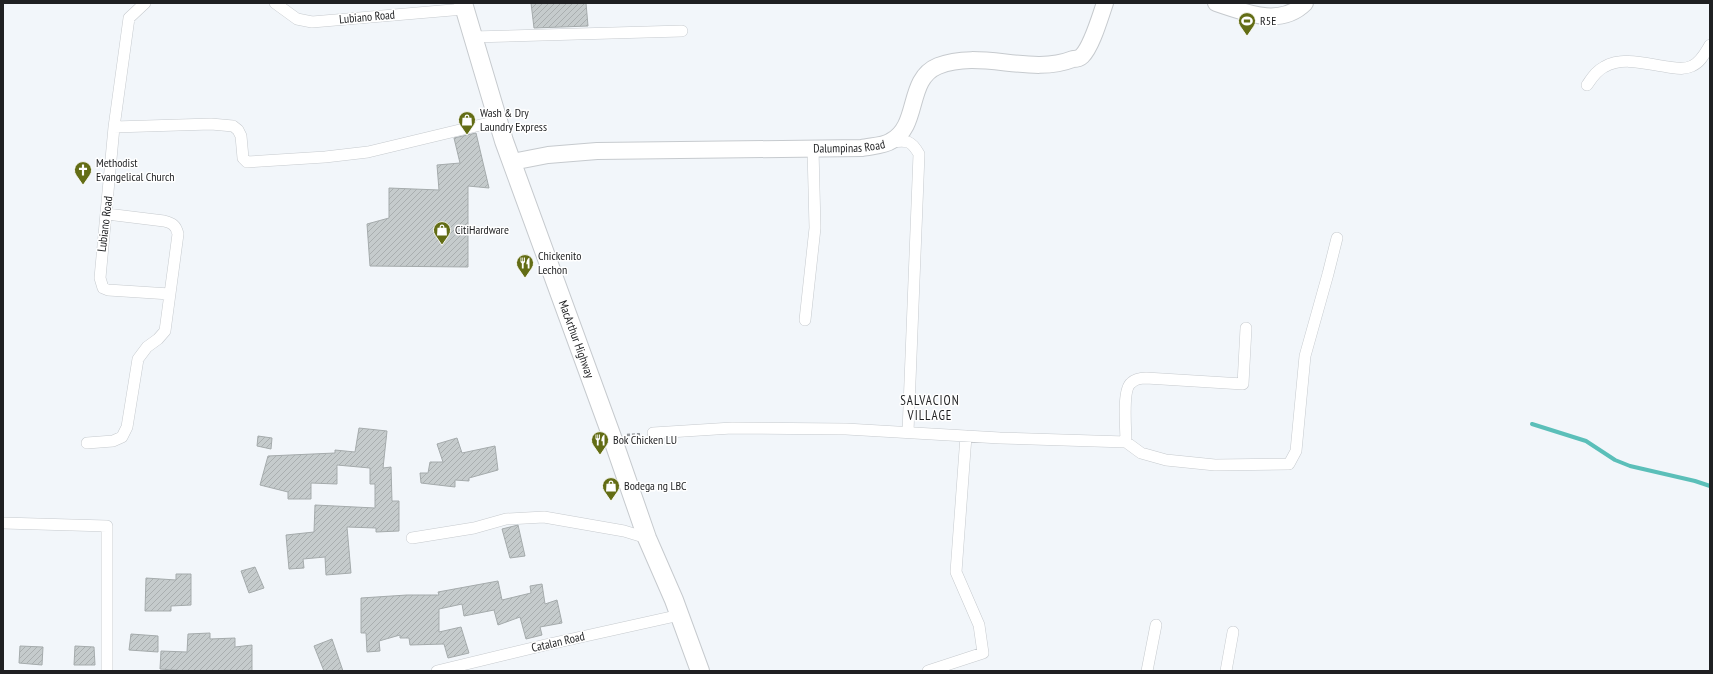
<svg xmlns="http://www.w3.org/2000/svg" width="1713" height="674" viewBox="0 0 1713 674" font-family="'PT Sans Narrow',sans-serif">
  <style>
    .lines { fill: none; stroke-linecap: round; stroke-linejoin: round }
    .stream { stroke: #5bbfb9; stroke-width: 4 }
    .building { fill: url(#building-hatch); stroke: #a5abac }
    .street-casing { stroke: #c6cace; stroke-width: 12 }
    .secondary-casing { stroke: #c6cace; stroke-width: 18 }
    .primary-casing { stroke: #c6cace; stroke-width: 20 }
    .path { stroke: #95989b; stroke-width: 2.5; stroke-dasharray: 3 2; stroke-linecap: butt }
    .street { stroke: #fff; stroke-width: 11 }
    .secondary { stroke: #fff; stroke-width: 16 }
    .primary { stroke: #fff; stroke-width: 18 }
    .labels { text-anchor: middle; stroke-width: 3; stroke-linejoin: round; paint-order: stroke }
    .street-label { font-size: 12px; fill: #1f2022; stroke: #fff }
    .poi-label { font-size: 12px; fill: #1f2022; stroke: #fff; text-anchor: start }
    .neighbourhood-label { font-size: 13px; letter-spacing: 1px; fill: #1f2022; stroke: #fff }
  </style>
  <defs>
    <pattern id="building-hatch" width="6" height="6" patternUnits="userSpaceOnUse"><rect width="6" height="6" fill="#c5cbcc"/><path d="M-1 1l2-2M0 6l6-6M5 7l2-2" fill="none" stroke="#a9aeaf"/></pattern>
  </defs>
  <rect width="100%" height="100%" fill="#f2f6fa"/>
  <g class="lines">
    <!-- stream -->
    <path class="stream" d="M1532,424L1586,441L1615,460L1630,466L1695,481L1710,486"/>
  </g>
  <!-- building -->
  <path class="building" d="M531,3H586L588,26L534,28Z
    M476,133L489,188L468,186V267L370,266L367,224L389,218V188L439,190L437,165L460,163L454,138Z
    M359,428L387,431L383,468L391,467L392,501H399V531L376,532V528L347,527L351,573L326,575L325,557L303,559L304,568L289,569L286,535L314,532L315,505L375,508V484H370V468L337,465V484L311,483V499H288V492L260,485L268,456L335,453V450L355,452Z
    M258,436L272,438L271,449L257,446Z
    M457,438L462,453L495,446L498,470L469,478V481L455,480V487L421,483L420,473H428L430,462H443L437,444Z
    M518,525L525,556L510,558L502,529Z
    M255,567L264,588L249,593L241,571Z
    M176,574H191V605L171,606V611H145L146,578L176,580Z
    M498,581L502,600L531,593L530,586L542,584L545,604L557,600L562,623L540,627L542,635L526,639L520,617L498,625L494,610L464,616L462,604L439,609V632L461,627L469,653L448,658L444,644L410,645L409,638H400V635L379,641L380,651L367,652L366,633H361V598L407,595H439L438,592Z
    M210,633V639L235,638V647L252,645V671H186L160,669L161,651L187,652L188,634Z
    M131,634L158,636V652L129,650Z
    M332,639L343,671H324L314,646Z
    M20,646L43,647L42,665L19,663Z
    M75,646L94,647L95,665H74Z"/>
  <g class="lines">
    <!-- street casing -->
    <g class="street-casing">
      <path id="street" d="M145,3L129,18L114,127L100,278L103,288L108,290L170,294
        M275,3L297,19L312,22L464,9
        M472,37L682,31
        M1587,85C1592,78 1596,71 1604,67C1623,56 1647,64 1668,67C1676,68 1684,70 1692,66C1701,62 1705,53 1710,45
        M114,127L211,124L233,126L238,130L241,136L243,158L247,162L325,157L368,152L497,121
        M891,142C907,140 911,140 919,154L908,432
        M805,320L815,228L813,149
        M653,433L732,428L846,429L1000,438L1126,442L1141,453L1166,460L1215,465L1289,464L1296,451L1305,356L1328,274L1337,238
        M1126,442C1126,429 1122,390 1131,383C1135,379 1141,378 1146,378L1243,384L1246,328
        M87,443L113,441L122,437L127,427L138,359L147,347L158,339L165,331L178,234C176,225 172,223 164,221L107,214
        M3,523L107,526V671
        M412,538L474,528L506,519L544,517L624,531L647,538
        M437,671L545,645L680,615
        M928,671L983,653L979,625L956,572L966,436
        M1147,671L1156,625
        M1226,671L1233,632"/>
    </g>
    <!-- secondary casing -->
    <g class="secondary-casing">
      <g id="secondary">
        <path d="M1216,3C1244,12 1280,28 1305,3"/>
        <path id="s1" d="M512,162L548,155L597,151L862,148C870,146 884,146 891,141C920,126 906,79 938,66C981,49 1030,76 1073,59C1076,59 1080,58 1082,56C1092,46 1100,17 1105,3"/>
      </g>
    </g>
    <!-- primary casing -->
    <g class="primary-casing">
      <g id="primary">
        <path id="s2" d="M463,3L504,141L612,437L647,538L674,600L700,671"/>
      </g>
    </g>
    <!-- path -->
    <path class="path" d="M627,435L642,434"/>
    <!-- street -->
    <use href="#street" class="street"/>
    <!-- secondary -->
    <use href="#secondary" class="secondary"/>
    <!-- primary -->
    <use href="#primary" class="primary"/>
  </g>
  <!-- icons -->
  <defs>
    <g id="stadium-pin" transform="scale(0.9)"><path d="M0 17L-7.5 6A9.5 9.5 0 1 1 7.5 6Z" fill="#636d15" stroke="#fff"/><path d="M0-5a6.5 5 0 1 0 0 10a6.5 5 0 1 0 0-10ZM-3.5-1.8h7v3.6h-7Z" fill="#fff"/></g>
    <g id="shop-pin" transform="scale(0.9)"><path d="M0 17L-7.5 6A9.5 9.5 0 1 1 7.5 6Z" fill="#636d15" stroke="#fff"/><path d="M-5-2.5h2.3a2.7 3.5 0 0 1 5.4 0H5L5.5 6h-11ZM-1.5-2.5h3a1.5 2.3 0 0 0-3 0Z" fill="#fff"/></g>
    <g id="church-pin" transform="scale(0.9)"><path d="M0 17L-7.5 6A9.5 9.5 0 1 1 7.5 6Z" fill="#636d15" stroke="#fff"/><path d="M-1.2-6h2.4v3.5h3.3v2.4h-3.3V6h-2.4V-.1h-3.3v-2.4h3.3Z" fill="#fff"/></g>
    <g id="restaurant-pin" transform="scale(0.9)"><path d="M0 17L-7.5 6A9.5 9.5 0 1 1 7.5 6Z" fill="#636d15" stroke="#fff"/><path d="M-5-6h1v4h1v-4h1v4h1v-4h1v5L-1.5 .5V6h-2V.5L-5-1ZM5-6V6H3V1.5H1.5Q1.5-4 5-6Z" fill="#fff"/></g>
  </defs>
  <g fill-rule="evenodd">
    <use href="#stadium-pin" x="1247" y="21"/>
    <use href="#shop-pin" x="467" y="120"/>
    <use href="#church-pin" x="83" y="170"/>
    <use href="#shop-pin" x="442" y="230"/>
    <use href="#restaurant-pin" x="525" y="263"/>
    <use href="#restaurant-pin" x="600" y="440"/>
    <use href="#shop-pin" x="611" y="486"/>
  </g>
  <g class="labels">
    <!-- street labels -->
    <g class="street-label">
      <text transform="translate(367 17) rotate(-5)" y="4">Lubiano Road</text>
      <text dy="4" stroke="none"><textPath href="#s1" startOffset="338">Dalumpinas Road</textPath></text>
      <text transform="translate(105 224) rotate(-83)" y="4">Lubiano Road</text>
      <text dy="4" stroke="none"><textPath href="#s2" startOffset="355">MacArthur Highway</textPath></text>
      <text transform="translate(558 642) rotate(-13)" y="4">Catalan Road</text>
    </g>
    <!-- poi labels -->
    <g class="poi-label">
      <text x="1260" y="25">R5E</text>
      <text x="480" y="117">Wash &amp; Dry<tspan x="480" dy="14">Laundry Express</tspan></text>
      <text x="96" y="167">Methodist<tspan x="96" dy="14">Evangelical Church</tspan></text>
      <text x="455" y="234">CitiHardware</text>
      <text x="538" y="260">Chickenito<tspan x="538" dy="14">Lechon</tspan></text>
      <text x="613" y="444">Bok Chicken LU</text>
      <text x="624" y="490">Bodega ng LBC</text>
    </g>
    <!-- neighbourhood labels -->
    <g class="neighbourhood-label">
      <text x="930" y="405">SALVACION<tspan x="930" dy="15">VILLAGE</tspan></text>
    </g>
  </g>
  <!-- border -->
  <rect width="1713" height="674" fill="none" stroke="#1f2022" stroke-width="8"/>
</svg>
